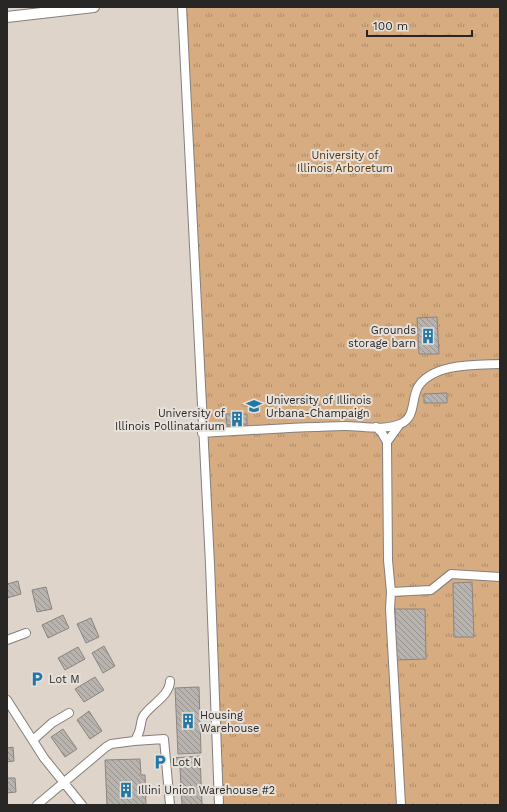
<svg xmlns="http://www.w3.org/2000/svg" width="507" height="812" viewBox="0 0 507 812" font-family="'Work Sans',sans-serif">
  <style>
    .built { fill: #dfd4ca }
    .park { fill: url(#park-tufts) }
    .building { fill: url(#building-back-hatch); stroke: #8a8580 }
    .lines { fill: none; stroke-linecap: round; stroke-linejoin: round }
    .minor-casing { stroke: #847f7b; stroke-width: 10 }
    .major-casing { stroke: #847f7b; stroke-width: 12 }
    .minor { stroke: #fff; stroke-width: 8 }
    .major { stroke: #fff; stroke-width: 10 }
    .labels { text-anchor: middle; stroke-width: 4; stroke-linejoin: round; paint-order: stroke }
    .park-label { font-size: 11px; fill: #543103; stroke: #e7e1dc }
    .poi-label { font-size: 11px; fill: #292725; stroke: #e7e1dc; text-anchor: start }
  </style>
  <defs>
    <pattern id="park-tufts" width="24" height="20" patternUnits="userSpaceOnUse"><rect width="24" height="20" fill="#d8ac81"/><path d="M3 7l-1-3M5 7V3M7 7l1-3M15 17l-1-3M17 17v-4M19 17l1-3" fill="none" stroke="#af8c69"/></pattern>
    <pattern id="building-back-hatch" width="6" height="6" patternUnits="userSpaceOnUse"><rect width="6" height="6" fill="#b8b3ae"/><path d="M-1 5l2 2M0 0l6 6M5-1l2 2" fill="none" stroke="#96928d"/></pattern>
  </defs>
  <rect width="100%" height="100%" fill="#e7e1dc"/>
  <!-- built -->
  <path class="built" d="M7,7H500V805H7Z"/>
  <!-- park -->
  <path class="park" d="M182,7H500V805H218Z"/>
  <!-- building -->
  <path class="building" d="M437,317L439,354H419L417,318Z
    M447,393V403H424V394Z
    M226,414H247V424L227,425Z
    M18,581L21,594L7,598V584Z
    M472,582L474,637H454L453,583Z
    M46,587L52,609L37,612L32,590Z
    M395,609H425L426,659L396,660Z
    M63,615L69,628L48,638L42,625Z
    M91,618L99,637L86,643L77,624Z
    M104,646L115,666L103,673L92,653Z
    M78,647L85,659L65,670L58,658Z
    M95,677L104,690L84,702L75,689Z
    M199,687L201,753L178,754L175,688Z
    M89,711L102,731L90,739L77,720Z
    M63,729L77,749L65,757L51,737Z
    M13,747L14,761L7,762V748Z
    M200,756L202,804L206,805H182L180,767H174L171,758Z
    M140,759L141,775H145L146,805H107L105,760Z
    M7,778H15L16,792L7,793Z"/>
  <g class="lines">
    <!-- minor casing -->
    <g class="minor-casing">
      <path id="minor" d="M182,7L210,564L219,805
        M376,427L382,433L387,442L388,560L391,592L390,609L401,805
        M202,433C250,430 298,427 345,426C362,426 384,431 400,424C416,418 411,399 418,387C433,363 476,365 500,364
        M387,442L400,424
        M391,592L431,590L451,574L500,577
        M7,640L26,633
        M7,700L44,758L82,805
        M33,740L52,723L69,713
        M134,741L164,739L170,805
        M37,805L106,747L111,744L134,741C143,731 139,721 144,715C152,704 170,695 170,681"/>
    </g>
    <!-- major casing -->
    <g class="major-casing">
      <path id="major" d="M7,17L94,7"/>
    </g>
    <!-- minor -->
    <use href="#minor" class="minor"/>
    <!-- major -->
    <use href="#major" class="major"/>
  </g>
  <!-- icons -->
  <defs>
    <g id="building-bare" transform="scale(1.2)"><path d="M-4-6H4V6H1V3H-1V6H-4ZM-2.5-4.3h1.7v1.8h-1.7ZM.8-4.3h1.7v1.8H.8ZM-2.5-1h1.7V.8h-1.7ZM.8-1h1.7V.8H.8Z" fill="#2177a7" stroke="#e7e1dc" stroke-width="2.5" paint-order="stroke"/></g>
    <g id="university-bare" transform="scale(1.2)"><path d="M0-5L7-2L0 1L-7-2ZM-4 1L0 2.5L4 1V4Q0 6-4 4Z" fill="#2177a7" stroke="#e7e1dc" stroke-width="2.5" paint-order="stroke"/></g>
    <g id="parking-bare" transform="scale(1.2)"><path d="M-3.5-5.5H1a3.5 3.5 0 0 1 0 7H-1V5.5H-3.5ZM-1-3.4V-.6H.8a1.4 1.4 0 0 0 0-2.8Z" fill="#2177a7" stroke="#e7e1dc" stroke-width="2.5" paint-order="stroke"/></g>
  </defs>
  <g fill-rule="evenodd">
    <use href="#building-bare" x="428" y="336"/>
    <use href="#university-bare" x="254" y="406"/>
    <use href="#building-bare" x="237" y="419"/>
    <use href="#parking-bare" x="37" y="679"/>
    <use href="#building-bare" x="188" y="721"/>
    <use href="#parking-bare" x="160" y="762"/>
    <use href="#building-bare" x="126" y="790"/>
  </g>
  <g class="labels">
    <!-- park labels -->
    <g class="park-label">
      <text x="345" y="159">University of<tspan x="345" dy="13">Illinois Arboretum</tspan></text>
    </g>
    <!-- poi labels -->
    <g class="poi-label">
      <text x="416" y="334" text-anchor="end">Grounds<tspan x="416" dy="13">storage barn</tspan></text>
      <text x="266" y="404">University of Illinois<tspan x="266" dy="13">Urbana-Champaign</tspan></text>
      <text x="225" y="417" text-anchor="end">University of<tspan x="225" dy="13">Illinois Pollinatarium</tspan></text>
      <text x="49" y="683">Lot M</text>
      <text x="200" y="719">Housing<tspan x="200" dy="13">Warehouse</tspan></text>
      <text x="172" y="766">Lot N</text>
      <text x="138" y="794">Illini Union Warehouse #2</text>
    </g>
  </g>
  <!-- border -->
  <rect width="507" height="812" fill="none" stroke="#292725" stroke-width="16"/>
  <!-- scale -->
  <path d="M367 30v6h105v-6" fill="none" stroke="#292725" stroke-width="2"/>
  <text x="373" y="30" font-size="12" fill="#292725" stroke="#e7e1dc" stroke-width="3" paint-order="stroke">100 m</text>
</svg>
